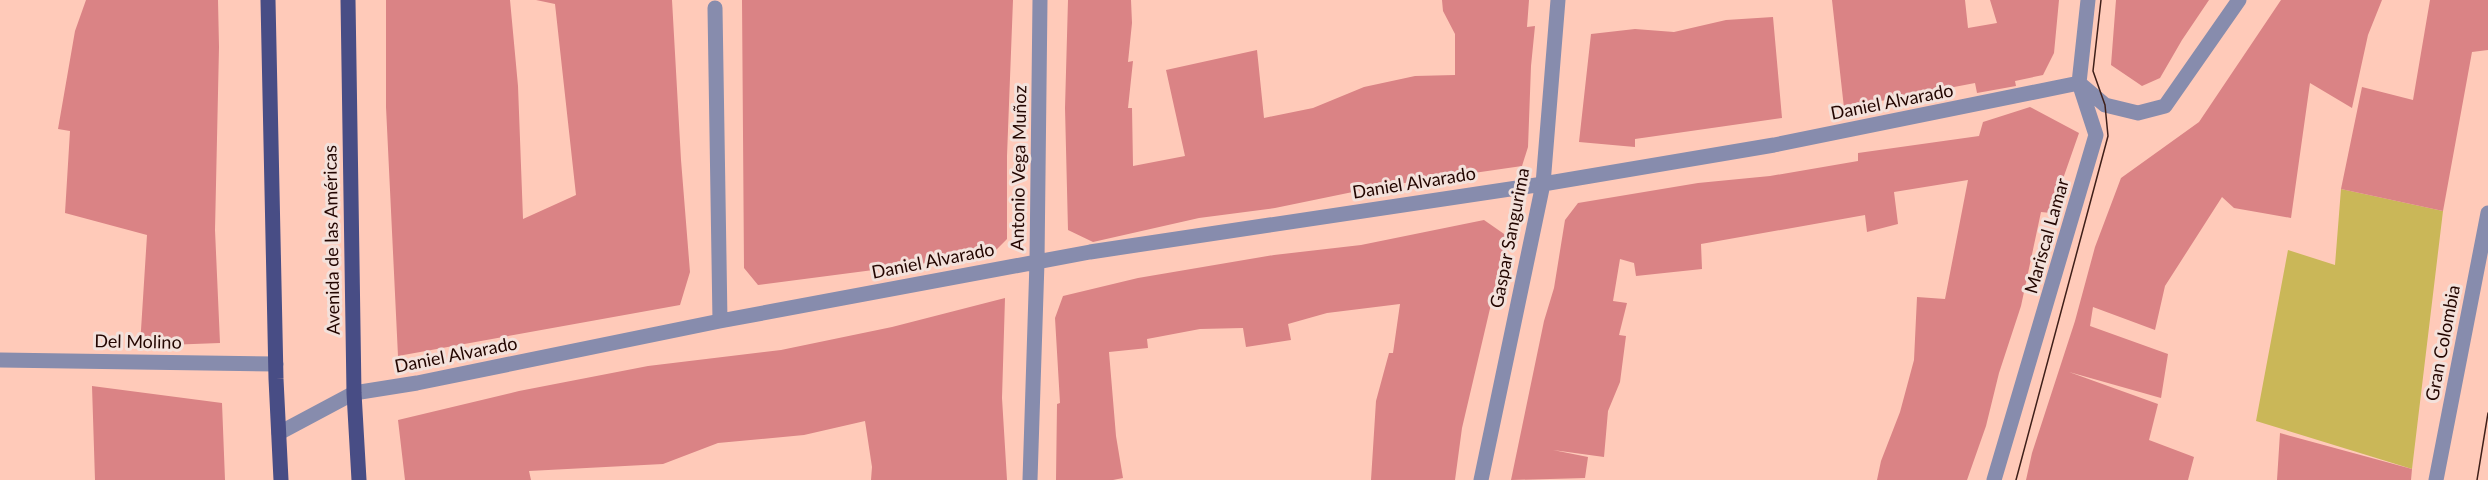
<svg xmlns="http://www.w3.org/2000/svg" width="2488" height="480" viewBox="0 0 2488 480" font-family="Lato,sans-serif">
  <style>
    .green { fill: #cab758 }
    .building { fill: #da8385 }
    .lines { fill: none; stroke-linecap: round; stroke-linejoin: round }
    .minor { stroke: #878cad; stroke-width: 15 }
    .primary { stroke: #484d85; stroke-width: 15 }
    .tram { stroke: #3f1f19; stroke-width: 1.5 }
    .labels { text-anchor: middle; stroke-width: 6; stroke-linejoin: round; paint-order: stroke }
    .street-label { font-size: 18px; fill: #230601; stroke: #f3e1db }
  </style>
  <rect width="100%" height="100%" fill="#ffcab9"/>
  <!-- green -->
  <path class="green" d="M2341,189L2443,211L2412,469L2256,421L2288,250L2335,265Z"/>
  <!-- building -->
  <path class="building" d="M86,0H218L219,47L215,230L220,343L140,346L147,235L65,213L70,131L58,129L75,31Z
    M386,0H510L518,86L523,219L576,195L555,4L536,0H672L681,160L690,272L680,305L398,356L386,107Z
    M742,0H1013L1007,156V239L995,251L950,260L758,285L744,268Z
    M1068,0H1131L1132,23L1128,62L1133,61L1128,108H1132L1133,166L1185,156L1166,70L1257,50L1264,118L1313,108L1364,87L1415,76L1455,75V34L1443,11L1442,0H1529L1527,27L1535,26L1531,66L1528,147L1522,166L1377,187L1275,208L1199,218L1093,242L1068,230L1065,108Z
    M1832,0H1965L1968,28L1997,23L1990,0H2059L2054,53L2043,75L2015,81L2016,86L1977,93L1975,83L1844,108Z
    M2116,0H2209L2182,40L2160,78L2142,86L2111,65Z
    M2281,0H2382L2368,35L2352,108L2310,83L2291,218L2234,208L2222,197L2165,286L2155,330L2093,307L2090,326L2168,354L2161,398L2069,372L2158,404L2149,440L2194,457L2188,480H2026L2032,453L2075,321L2095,247L2121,178L2199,122Z
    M2430,0H2488V50L2472,52L2443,211L2341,189L2362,87L2413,100Z
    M1773,17L1782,118L1635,139V147L1579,142L1591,34L1635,29L1674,32L1726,20Z
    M2030,107L2079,133L2051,213L2041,212L2021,306L1999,373L1986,426L1967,480H1877L1881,461L1900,412L1914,360L1917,297L1945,299L1968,180L1894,192L1898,224L1867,232L1865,215L1701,244L1702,269L1636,276L1634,263L1620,259L1613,301L1627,303L1619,335L1626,336L1620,382L1608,411L1604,457L1553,450L1588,457L1585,478L1511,480L1544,321L1554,288L1565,220L1578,203L1698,183L1770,176L1858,161V153L1979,136L1983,122Z
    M1484,220L1507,236L1462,428L1455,480H1371L1376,401L1389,353H1393L1400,304L1327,313L1288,324L1291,340L1246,347L1243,328L1200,329L1147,339L1148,348L1109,352L1116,436L1123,478L1113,480H1056L1057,404L1060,403L1055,318L1063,296L1138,278L1274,255L1361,245Z
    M1005,298L1002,398L1007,480H871L872,467L865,421L804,435L718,443L663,464L529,471L531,480H405L398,420L519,391L648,366L781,350L892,327Z
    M92,386L222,403L225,480H95Z
    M2280,433L2412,469L2411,480H2277Z"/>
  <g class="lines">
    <!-- minor -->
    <path class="minor" d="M715,8L720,321
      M0,360L276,364
      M279,433L354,393L417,383L720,321L1090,252L1543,184L1774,145L2079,83L2105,105L2138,113L2165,106L2239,0
      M1030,480L1037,262L1040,0
      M1481,480L1543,184L1558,0
      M1994,480L2096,135L2079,83L2088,0
      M2436,480L2488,213"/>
    <!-- primary -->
    <path class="primary" d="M268,0L276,379L281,480
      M348,0L354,393L359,480"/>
    <!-- tram -->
    <path class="tram" d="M2016,480L2108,136L2105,105L2093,71L2101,0
      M2477,480L2488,413"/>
  </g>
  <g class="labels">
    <!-- street labels -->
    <g class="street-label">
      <text transform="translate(1892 102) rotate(-11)" y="6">Daniel Alvarado</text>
      <text transform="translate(1019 168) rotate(-89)" y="6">Antonio Vega Muñoz</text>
      <text transform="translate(1414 183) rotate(-9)" y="6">Daniel Alvarado</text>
      <text transform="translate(2047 236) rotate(-74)" y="6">Mariscal Lamar</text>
      <text transform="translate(1510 238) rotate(-79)" y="6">Gaspar Sangurima</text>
      <text transform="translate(332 240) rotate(-91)" y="6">Avenida de las Américas</text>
      <text transform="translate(933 261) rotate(-11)" y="6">Daniel Alvarado</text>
      <text transform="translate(138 342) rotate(1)" y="6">Del Molino</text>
      <text transform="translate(2443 343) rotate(-79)" y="6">Gran Colombia</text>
      <text transform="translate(456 355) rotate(-11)" y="6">Daniel Alvarado</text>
    </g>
  </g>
</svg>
